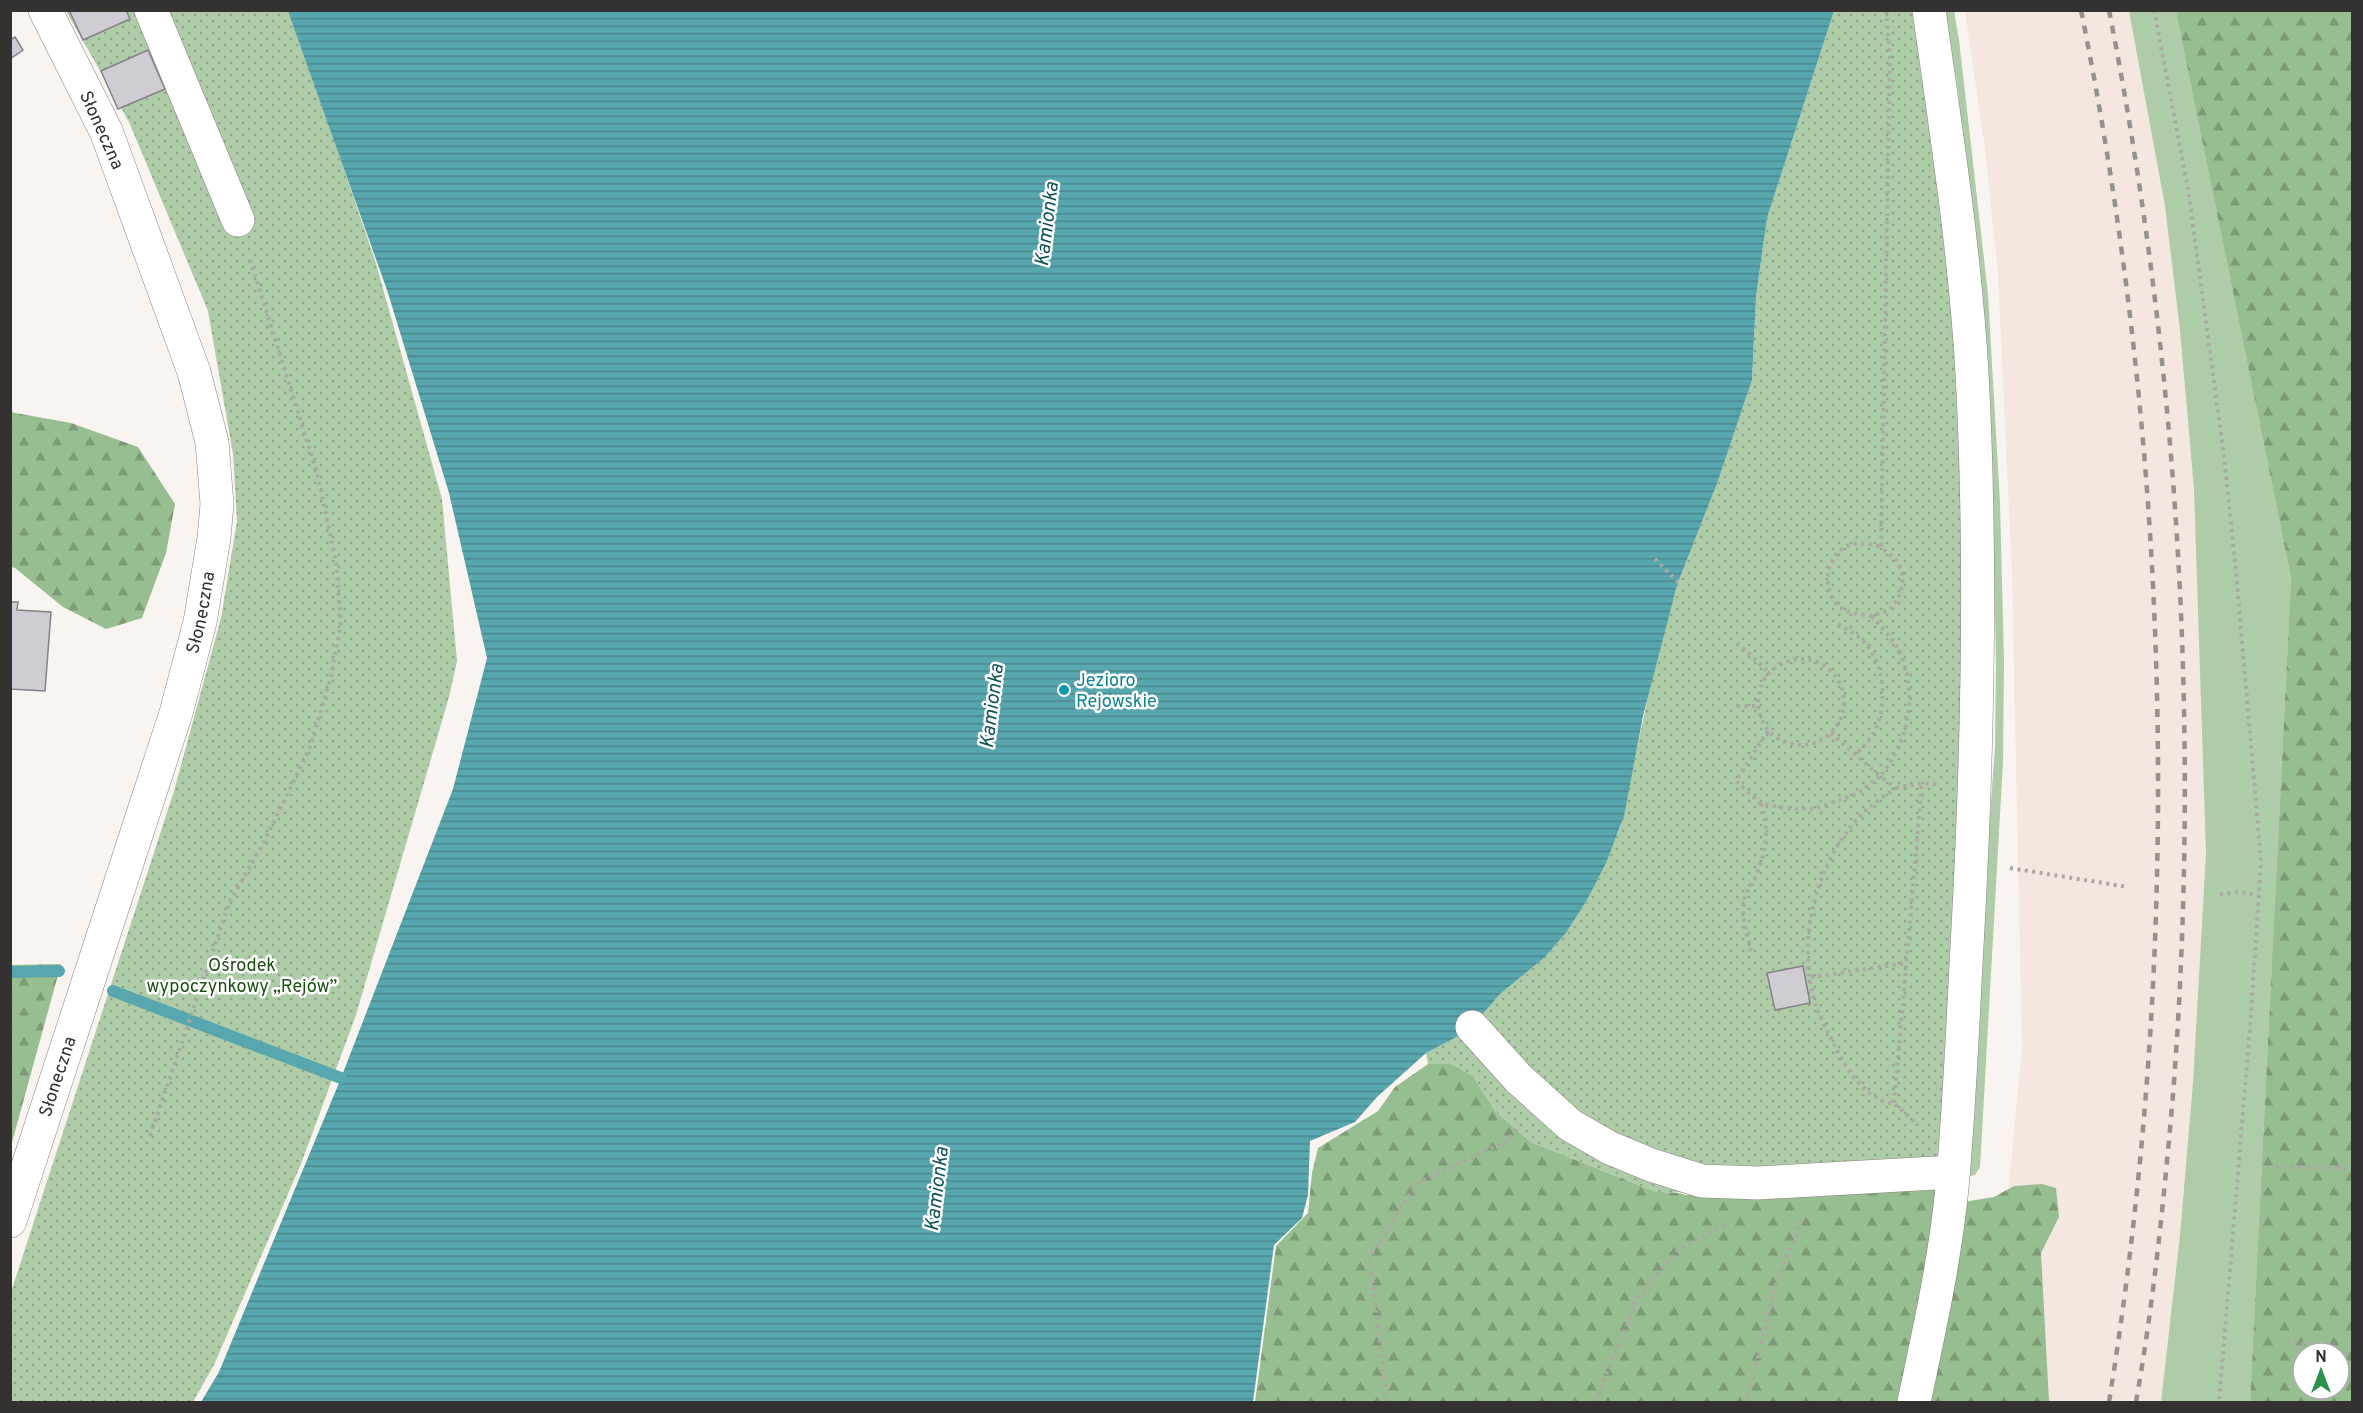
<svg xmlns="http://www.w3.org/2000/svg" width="2363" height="1413" viewBox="0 0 2363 1413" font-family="Overpass,sans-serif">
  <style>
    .built { fill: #f4e7df; fill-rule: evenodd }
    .green { fill: #aecca8 }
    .forest { fill: url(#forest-firs); fill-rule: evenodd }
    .park { fill: url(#park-dots) }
    .water { fill: url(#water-rules) }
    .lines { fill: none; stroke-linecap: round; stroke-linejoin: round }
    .stream { stroke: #58a6ae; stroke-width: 12 }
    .building { fill: #cfcdd3; stroke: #848288; stroke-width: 1.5 }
    .minor-casing { stroke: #88837f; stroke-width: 34 }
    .path { stroke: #aba7a4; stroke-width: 4; stroke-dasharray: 3 4.5; stroke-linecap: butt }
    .minor { stroke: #fff; stroke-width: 33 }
    .rail { stroke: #95918f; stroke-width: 4.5; stroke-dasharray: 8 8; stroke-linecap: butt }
    .culture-dot { fill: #0f9aa8; stroke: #fff; stroke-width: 2 }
    .labels { text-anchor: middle; stroke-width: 5; stroke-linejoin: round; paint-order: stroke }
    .street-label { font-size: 18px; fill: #343231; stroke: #fff }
    .culture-label { font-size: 18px; fill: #0d838f; stroke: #fff; text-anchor: start }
    .park-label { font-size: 18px; fill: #1b5012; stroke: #fff }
    .water-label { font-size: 20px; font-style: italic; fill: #0d545a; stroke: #fff }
  </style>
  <defs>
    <pattern id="forest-firs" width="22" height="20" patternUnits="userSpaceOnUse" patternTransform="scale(1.5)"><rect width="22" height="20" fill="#97be90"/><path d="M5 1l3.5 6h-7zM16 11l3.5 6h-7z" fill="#7c9b76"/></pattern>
    <pattern id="park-dots" width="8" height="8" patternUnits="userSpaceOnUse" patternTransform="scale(1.5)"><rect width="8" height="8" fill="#aecca8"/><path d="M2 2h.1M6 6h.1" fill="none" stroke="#8ea689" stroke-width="1.8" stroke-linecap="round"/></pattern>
    <pattern id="water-rules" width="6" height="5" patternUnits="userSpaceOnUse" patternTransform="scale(1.5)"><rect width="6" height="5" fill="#58a6ae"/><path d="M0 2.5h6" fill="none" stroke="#4a888e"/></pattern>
  </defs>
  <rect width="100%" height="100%" fill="#f9f4f0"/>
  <!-- built -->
  <path class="built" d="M1965,11H2352V1402H1988L2022,1048L2012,577L1998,274L1985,149ZM2303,1353H2339V1389H2303Z"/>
  <!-- green -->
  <path class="green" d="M1945,11H1954L1959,40L1988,294L2000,503L2004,661L2003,762L1980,1167L1975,1175L1963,1178L1995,748L1996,662L1993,520L1966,176L1958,92Z
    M2129,11H2176L2177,14L2291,578L2250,1402H2161L2180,1235L2193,1083L2206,853L2194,489L2180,330L2165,206Z"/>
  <!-- forest -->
  <path class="forest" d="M2176,11H2352V1402H2250L2291,578ZM2303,1353H2339V1389H2303Z
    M10,412L71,423L138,447L175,504L166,553L142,618L106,629L63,607L15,568L11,567Z
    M61,964L11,1146V965Z
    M1428,1064H1452L1473,1076L1496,1112L1531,1142L1654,1191C1665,1193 1676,1191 1685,1195L1943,1183L1957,1203L1994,1197L2014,1186L2042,1184L2056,1188L2059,1217L2041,1253L2049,1402H1255L1276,1246L1308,1213L1312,1173L1318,1148L1378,1111L1395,1087Z"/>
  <!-- park -->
  <path class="park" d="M66,11H290L375,260L442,499L457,661L449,697L356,1015L301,1164L214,1365L193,1402H11V1292L174,791L221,618L237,521L233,454L208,311L129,122Z
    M1834,11H1917L1932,117L1967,465L1965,761L1943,1183L1697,1196L1678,1192L1666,1193L1654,1191L1531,1142L1496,1112L1473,1076L1452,1064H1428L1426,1053L1468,1031L1500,994L1544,958L1566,933L1587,900L1620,828L1655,664L1677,585L1718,481L1752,380L1756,297L1767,218Z"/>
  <!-- water -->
  <path class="water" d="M288,11H1834L1767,218L1756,297L1752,380L1718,481L1677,585L1643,716L1624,816L1606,863L1587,900L1566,933L1544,958L1500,994L1468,1031L1426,1053L1377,1097L1355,1122L1310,1141L1308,1195L1302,1218L1274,1245L1253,1402H201L219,1372L341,1078L453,789L487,658L449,493L388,293Z"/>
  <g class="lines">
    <!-- stream -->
    <path class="stream" d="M10,972L59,971
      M113,991L341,1078"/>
  </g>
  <!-- building -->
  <path class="building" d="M69,10H126L130,19L83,40Z
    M15,37L23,50L10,59V40Z
    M148,50L165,89L118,109L101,71Z
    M10,602H18L17,610L51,612L45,691L10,689Z
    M1803,966L1810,1003L1775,1010L1767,973Z"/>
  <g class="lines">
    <!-- minor casing -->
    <g class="minor-casing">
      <g id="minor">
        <path d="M151,10L238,220"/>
        <path d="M1472,1027L1518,1078L1570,1125L1610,1148L1651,1165L1702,1181L1758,1183L1953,1172"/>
        <path id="s1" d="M10,1221L176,713L200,622L214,538L217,504L212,442L194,372L106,131L45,10"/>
        <path d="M1914,1402C1929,1332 1945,1260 1952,1188C1960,1102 1963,1015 1968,928C1978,743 1982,559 1972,373C1965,252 1946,131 1929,10"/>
      </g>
    </g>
    <!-- path -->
    <path class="path" d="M2154,10L2188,189L2224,456L2236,571L2261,862L2250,1027L2219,1402
      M1655,559L1678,582
      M1872,616C1863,614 1853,614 1845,610C1818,597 1824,550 1853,544C1862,542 1872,545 1881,547
      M1838,624C1846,629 1854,633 1861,639C1884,660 1888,701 1876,728C1871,739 1864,746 1856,754
      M1737,643L1769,672
      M1758 702a43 43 0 1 1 86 0a43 43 0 1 1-86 0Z
      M1737,706H1757
      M1768,731L1736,781L1760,803L1790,809H1814L1857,794L1880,776L1896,788C1886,795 1875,802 1866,810C1816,858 1794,943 1817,1009C1823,1025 1832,1039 1839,1054C1849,1074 1871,1103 1894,1103L1917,1124
      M1831,733L1880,776C1909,743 1919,690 1898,649C1892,637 1880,627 1872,616L1890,610L1898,599L1902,586L1903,575L1897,561L1881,547L1890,56L1886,10
      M1896,788L1922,783L1936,784
      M2010,868L2128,887
      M2220,894L2241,892L2258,895
      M1751,951C1747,934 1741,917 1744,901C1745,893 1751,887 1754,880C1766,854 1770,831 1761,804
      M1811,977L1907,963
      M1894,1103L1922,783
      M150,1136L230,901L264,842L309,750L331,677L341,622L336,561L317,473L249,256
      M2276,1167L2352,1168
      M2287,1340L2352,1355
      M1387,1402L1370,1257L1416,1184L1506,1141L1518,1128
      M1595,1402L1638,1297L1677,1251L1727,1223
      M1747,1402L1774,1290L1801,1220"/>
    <!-- minor -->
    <use href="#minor" class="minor"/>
    <!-- rail -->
    <path class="rail" d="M2081,10C2173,467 2183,943 2109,1402
      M2109,10C2179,368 2201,732 2173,1095C2164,1198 2154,1300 2136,1402"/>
  </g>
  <!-- markers -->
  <circle class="culture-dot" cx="1064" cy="690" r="6"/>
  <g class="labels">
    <!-- street labels -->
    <g class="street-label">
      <text transform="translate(102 130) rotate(66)" y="6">Słoneczna</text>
      <text dy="6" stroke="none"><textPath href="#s1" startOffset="638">Słoneczna</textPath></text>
      <text dy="6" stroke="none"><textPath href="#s1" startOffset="152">Słoneczna</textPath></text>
    </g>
    <!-- culture labels -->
    <g class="culture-label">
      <text x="1076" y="686">Jezioro<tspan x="1076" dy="21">Rejowskie</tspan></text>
    </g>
    <!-- park labels -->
    <g class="park-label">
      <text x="242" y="971">Ośrodek<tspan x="242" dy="21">wypoczynkowy „Rejów”</tspan></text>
    </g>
    <!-- water labels -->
    <g class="water-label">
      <text transform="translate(1046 224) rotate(-83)" y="7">Kamionka</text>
      <text transform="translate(991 706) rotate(-83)" y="7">Kamionka</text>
      <text transform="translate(936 1189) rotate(-83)" y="7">Kamionka</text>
    </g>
  </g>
  <!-- border -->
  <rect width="2363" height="1413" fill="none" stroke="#343231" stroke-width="24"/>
  <!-- north arrow -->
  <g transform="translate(2321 1371)"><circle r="28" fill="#ffffff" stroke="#aeadad" stroke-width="1.5"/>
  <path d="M0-4.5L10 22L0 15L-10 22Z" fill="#2a9249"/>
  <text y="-9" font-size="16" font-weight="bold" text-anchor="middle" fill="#343231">N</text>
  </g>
</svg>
